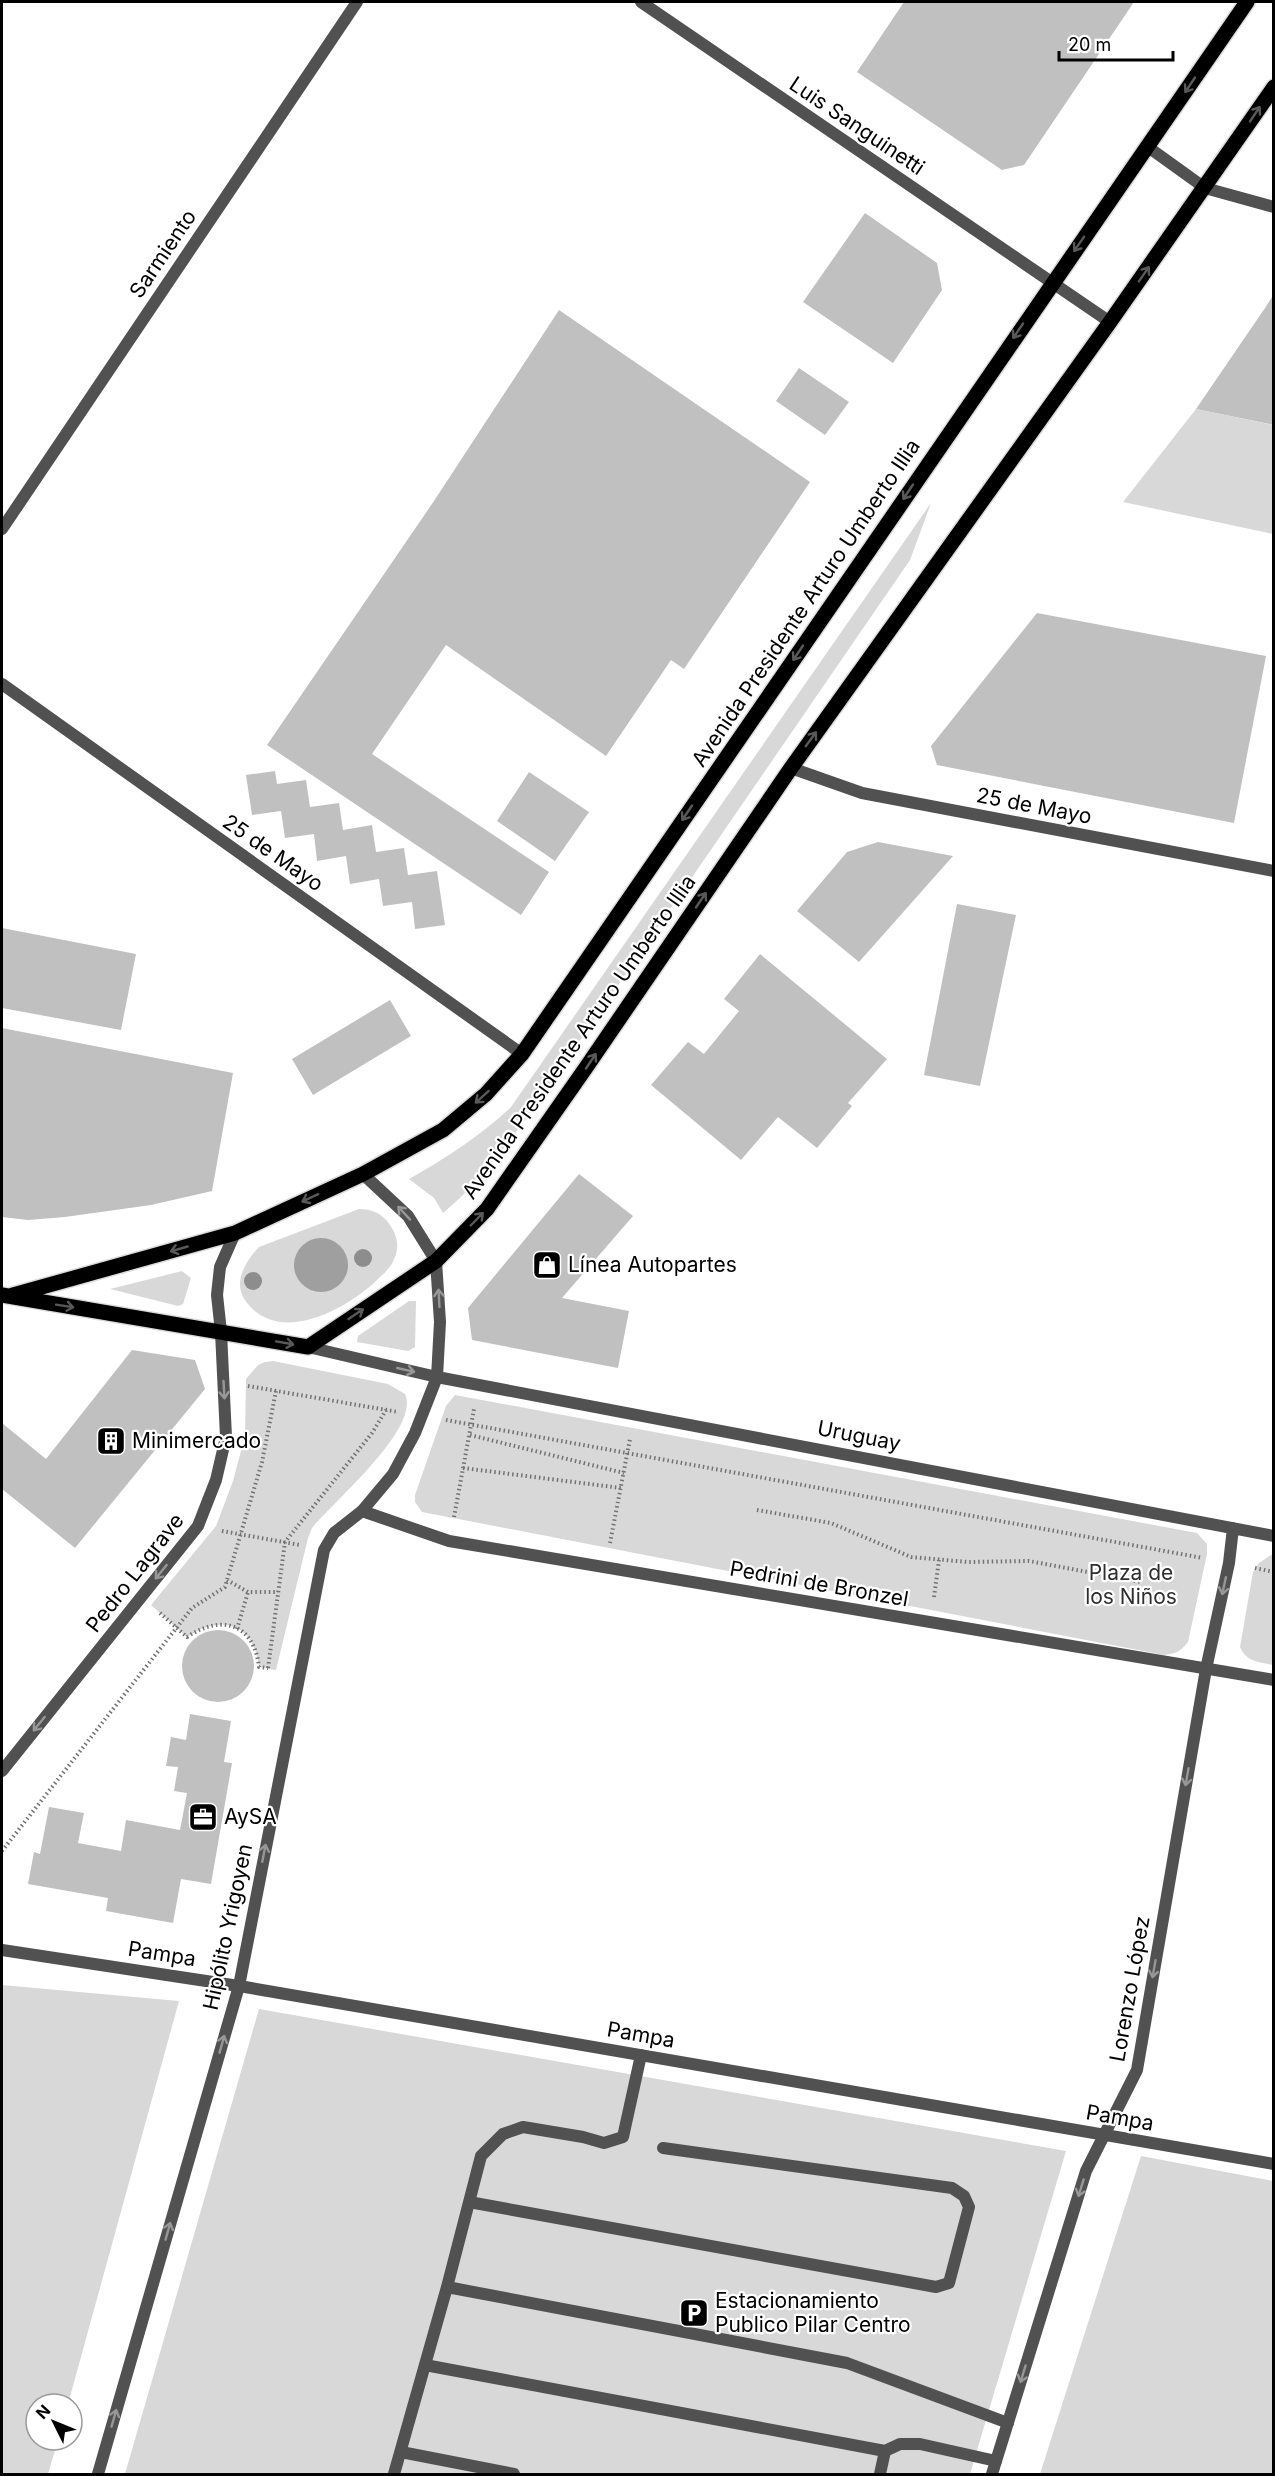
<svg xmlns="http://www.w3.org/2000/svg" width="1275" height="2476" viewBox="0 0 1275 2476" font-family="Inter,sans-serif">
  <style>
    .green { fill: #d8d8d8 }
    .water { fill: #9f9f9f }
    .building { fill: #c0c0c0 }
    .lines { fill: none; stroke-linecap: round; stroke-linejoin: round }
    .primary-casing { stroke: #dbdbdb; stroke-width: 18 }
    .path { stroke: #737373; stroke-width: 4; stroke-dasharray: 1.5 3; stroke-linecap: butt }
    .service { stroke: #515151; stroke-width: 12 }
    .minor { stroke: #515151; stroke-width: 12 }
    .tertiary { stroke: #515151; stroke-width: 12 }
    .primary { stroke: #000; stroke-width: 15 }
    .tree { fill: #8d8d8d }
    .oneway { stroke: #595959 }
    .oneway2 { stroke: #979797 }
    .labels { text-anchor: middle; stroke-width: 4.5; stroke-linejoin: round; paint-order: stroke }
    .street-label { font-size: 21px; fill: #000; stroke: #fff }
    .poi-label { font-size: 21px; fill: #000; stroke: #fff; text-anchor: start }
    .park-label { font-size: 21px; fill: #2f2f2f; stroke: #fff }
  </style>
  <rect width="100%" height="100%" fill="#fff"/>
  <!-- green -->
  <path class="green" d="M1196,409L1273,425V534L1123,502Z
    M931,503L910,560L528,1116C502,1151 477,1185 443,1213L434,1198L409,1179C446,1158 480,1136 511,1107Z
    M359,1209C372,1209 382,1213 390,1225C397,1235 400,1247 394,1259C391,1268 383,1274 377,1280C346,1310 277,1347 245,1300C232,1281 247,1260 259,1247Z
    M182,1271L191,1278L183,1304L178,1306L110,1289Z
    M409,1301H416L415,1347L408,1351L357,1342L358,1336Z
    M273,1361L388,1384L405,1394C421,1428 333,1502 312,1528L308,1538L276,1670L259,1667C254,1623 221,1614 187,1637L151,1605L216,1526L233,1481L245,1436L246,1379L258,1365L265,1362Z
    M455,1395L1197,1533L1207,1544V1554L1188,1642C1181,1651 1176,1654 1164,1655L422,1512L415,1502V1495L446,1406Z
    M1271,1555L1274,1556L1273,1665C1259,1662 1246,1662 1240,1647L1253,1572L1259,1563Z
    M2,1985L179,2001L68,2404H36V2440H58L48,2474H2Z
    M259,2009L1066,2151L970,2474H125Z
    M1141,2156L1273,2181V2474H1040Z"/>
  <!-- water -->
  <path class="water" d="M294 1265a27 27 0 1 1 54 0a27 27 0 1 1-54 0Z"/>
  <!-- building -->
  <path class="building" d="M904,2H1134L1024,165L1002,170L857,72Z
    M865,213L937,263L942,290L893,363L803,302Z
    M1274,294V425L1196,409L1265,308Z
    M559,310L810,482L684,669L671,660L606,756L446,645L372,754L549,872L521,915L267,745L434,501Z
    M799,368L849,402L825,435L776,401Z
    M1037,613L1266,656L1234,823L937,765L931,746Z
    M275,771L277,784L306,780L310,807L339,803L343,830L372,825L376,852L404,848L408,875L437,871L445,925L415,929L412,902L383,906L379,879L350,884L346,856L317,861L314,834L285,838L281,811L252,815L246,775Z
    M529,772L589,812L555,861L497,821Z
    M878,842L953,856L859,962L797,911L847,852Z
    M957,904L1016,915L980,1086L924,1075Z
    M2,928L136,954L121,1030L2,1008Z
    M760,954L887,1059L848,1103L852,1106L817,1148L778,1117L741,1160L651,1085L688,1042L704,1054L739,1011L724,999Z
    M390,1000L411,1036L313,1095L292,1059Z
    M2,1028L233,1073L212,1191L151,1205L65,1217L28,1220L2,1217Z
    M579,1174L633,1216L562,1298L629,1311L618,1368L472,1340L468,1308Z
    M132,1350L195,1360L205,1389L75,1548L2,1489V1423L46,1459Z
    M182 1666a36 36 0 1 1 72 0a36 36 0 1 1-72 0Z
    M190,1714L231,1721L224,1762L232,1763L211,1884L181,1879L173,1923L106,1911L108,1898L28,1884L34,1852L40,1854L49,1807L84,1813L78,1843L121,1851L126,1820L180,1830L187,1793L174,1791L178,1767L166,1766L171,1737L186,1740Z"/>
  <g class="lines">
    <!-- primary casing -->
    <g class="primary-casing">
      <path id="primary" d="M2,1295L308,1347L436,1261L487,1209L585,1069L791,768L1110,322L1274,87
        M13,1295L235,1233L363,1174L443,1130L486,1094L522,1054L1247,2"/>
    </g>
    <!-- path -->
    <path class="path" d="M248,1386L398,1412
      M446,1420L1203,1558
      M470,1435L624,1473
      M463,1468L621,1488
      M757,1510L831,1523L911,1557L968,1562L1029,1561L1141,1582
      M454,1517L474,1409
      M222,1531L300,1545
      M610,1543L630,1439
      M1255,1568L1274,1572
      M227,1580L248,1592H278
      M934,1597L939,1560
      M160,1613L187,1637C221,1614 254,1623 259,1667L268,1668
      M237,1629L248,1592
      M268,1668L285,1542L372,1433L386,1410
      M2,1851L192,1608L225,1587L262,1462L276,1391"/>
    <!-- service -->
    <path class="service" d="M469,2202L936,2287L949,2283L969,2207L964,2196L952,2188L663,2148
      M447,2287L847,2363L1008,2423
      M425,2365L885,2451L900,2444H920L996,2461
      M401,2452L514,2474
      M394,2474L447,2287L481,2156L503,2134L523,2127L583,2137L604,2143L623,2137L641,2055
      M880,2474L885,2451"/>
    <!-- minor -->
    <path class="minor" d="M641,2L1110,322
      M1148,147L1205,188L1274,207
      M2,529L357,2
      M2,684L522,1054
      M791,768L862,793L1274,871
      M362,1511L449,1541L1274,1680
      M2,1950L239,1986L1274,2164"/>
    <!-- tertiary -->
    <path class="tertiary" d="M308,1347L437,1377L1274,1536
      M2,1771L198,1526L216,1480L226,1437L221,1332L217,1295L220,1267L235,1233
      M98,2474L239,1986L324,1550L334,1533L362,1511L393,1474L415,1433L437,1377L440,1322L436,1261L408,1216L363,1174
      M992,2474L1086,2171L1137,2070L1206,1669L1229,1563L1233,1528"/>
    <!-- primary -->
    <use href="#primary" class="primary"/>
  </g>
  <!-- trees -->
  <g class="tree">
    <circle cx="363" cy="1258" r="9"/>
    <circle cx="253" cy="1281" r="9"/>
  </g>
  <!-- one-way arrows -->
  <defs><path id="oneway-shaft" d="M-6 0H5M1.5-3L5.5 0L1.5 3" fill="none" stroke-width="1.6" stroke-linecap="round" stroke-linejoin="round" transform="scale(1.5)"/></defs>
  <g class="oneway">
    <use href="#oneway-shaft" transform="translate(1190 85) rotate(124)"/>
    <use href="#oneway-shaft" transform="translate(1255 114) rotate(-56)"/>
    <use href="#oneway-shaft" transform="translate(1079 244) rotate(125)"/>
    <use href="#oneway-shaft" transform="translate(1144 274) rotate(-55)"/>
    <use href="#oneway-shaft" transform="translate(1018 331) rotate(124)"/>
    <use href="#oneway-shaft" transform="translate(908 492) rotate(124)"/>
    <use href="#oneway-shaft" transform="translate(798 653) rotate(124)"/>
    <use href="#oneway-shaft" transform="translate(811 739) rotate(-54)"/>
    <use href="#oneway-shaft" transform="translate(687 813) rotate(124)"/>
    <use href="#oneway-shaft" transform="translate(701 900) rotate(-56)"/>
    <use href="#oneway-shaft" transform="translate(591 1061) rotate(-56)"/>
    <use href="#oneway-shaft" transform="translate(482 1097) rotate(138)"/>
    <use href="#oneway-shaft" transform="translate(310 1198) rotate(155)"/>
    <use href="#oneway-shaft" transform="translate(477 1219) rotate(-46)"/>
    <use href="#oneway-shaft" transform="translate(179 1249) rotate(164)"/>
    <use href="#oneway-shaft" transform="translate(65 1306) rotate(9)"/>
    <use href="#oneway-shaft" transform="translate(356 1314) rotate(-34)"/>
    <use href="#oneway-shaft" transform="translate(285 1343) rotate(10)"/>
  </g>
  <g class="oneway2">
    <use href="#oneway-shaft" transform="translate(404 1213) rotate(-133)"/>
    <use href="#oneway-shaft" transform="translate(439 1298) rotate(-93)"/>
    <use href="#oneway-shaft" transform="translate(406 1370) rotate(13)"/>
    <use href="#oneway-shaft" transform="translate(224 1390) rotate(87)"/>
    <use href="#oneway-shaft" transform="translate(161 1572) rotate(129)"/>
    <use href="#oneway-shaft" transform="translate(1224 1586) rotate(102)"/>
    <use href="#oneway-shaft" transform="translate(39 1724) rotate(129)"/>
    <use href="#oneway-shaft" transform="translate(1187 1777) rotate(100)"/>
    <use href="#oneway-shaft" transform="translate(264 1853) rotate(-79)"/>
    <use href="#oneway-shaft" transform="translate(1154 1969) rotate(100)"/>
    <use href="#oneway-shaft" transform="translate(222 2044) rotate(-74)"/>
    <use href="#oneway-shaft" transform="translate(1081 2188) rotate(107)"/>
    <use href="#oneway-shaft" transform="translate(168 2231) rotate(-74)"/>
    <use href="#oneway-shaft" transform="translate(1023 2374) rotate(107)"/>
    <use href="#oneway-shaft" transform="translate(114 2418) rotate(-74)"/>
  </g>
  <!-- icons -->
  <defs>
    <g id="shop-square" transform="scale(1.5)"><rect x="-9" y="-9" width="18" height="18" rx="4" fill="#000" stroke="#fff"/><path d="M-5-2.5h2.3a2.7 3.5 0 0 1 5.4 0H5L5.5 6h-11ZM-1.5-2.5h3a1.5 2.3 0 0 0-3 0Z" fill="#fff"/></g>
    <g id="building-square" transform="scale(1.5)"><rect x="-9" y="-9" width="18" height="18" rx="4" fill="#000" stroke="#fff"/><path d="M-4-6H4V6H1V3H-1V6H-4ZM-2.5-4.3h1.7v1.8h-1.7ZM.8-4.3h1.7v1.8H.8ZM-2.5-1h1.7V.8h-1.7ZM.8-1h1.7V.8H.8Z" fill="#fff"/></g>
    <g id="office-square" transform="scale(1.5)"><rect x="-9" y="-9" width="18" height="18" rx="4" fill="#000" stroke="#fff"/><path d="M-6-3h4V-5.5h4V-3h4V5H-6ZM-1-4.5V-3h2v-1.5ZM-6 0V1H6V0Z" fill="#fff"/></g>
    <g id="parking-square" transform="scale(1.5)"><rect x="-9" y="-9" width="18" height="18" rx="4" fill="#000" stroke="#fff"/><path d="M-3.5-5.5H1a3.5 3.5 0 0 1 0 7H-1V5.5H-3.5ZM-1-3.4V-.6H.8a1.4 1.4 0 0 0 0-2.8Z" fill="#fff"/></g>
  </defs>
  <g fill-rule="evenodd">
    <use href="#shop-square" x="547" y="1265"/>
    <use href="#building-square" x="111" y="1441"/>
    <use href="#office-square" x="203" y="1817"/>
    <use href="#parking-square" x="694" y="2313"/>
  </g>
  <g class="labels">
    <!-- street labels -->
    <g class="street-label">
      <text transform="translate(857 126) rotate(34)" y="7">Luis Sanguinetti</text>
      <text transform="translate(163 254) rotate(-56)" y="7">Sarmiento</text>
      <text transform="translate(806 603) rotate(-56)" y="7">Avenida Presidente Arturo Umberto Illia</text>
      <text transform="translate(1034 806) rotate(11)" y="7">25 de Mayo</text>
      <text transform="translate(273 853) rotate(35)" y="7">25 de Mayo</text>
      <text transform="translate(579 1037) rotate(-55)" y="7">Avenida Presidente Arturo Umberto Illia</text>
      <text transform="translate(859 1436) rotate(11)" y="7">Uruguay</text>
      <text transform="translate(135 1573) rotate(-52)" y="7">Pedro Lagrave</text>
      <text transform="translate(819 1584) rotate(10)" y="7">Pedrini de Bronzel</text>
      <text transform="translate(228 1927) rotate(-78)" y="7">Hipólito Yrigoyen</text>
      <text transform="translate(162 1954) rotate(9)" y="7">Pampa</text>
      <text transform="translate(1130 1989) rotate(-80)" y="7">Lorenzo López</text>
      <text transform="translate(641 2035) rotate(10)" y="7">Pampa</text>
      <text transform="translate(1120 2118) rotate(10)" y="7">Pampa</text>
    </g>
    <!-- poi labels -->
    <g class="poi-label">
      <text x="568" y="1272">Línea Autopartes</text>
      <text x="132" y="1448">Minimercado</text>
      <text x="224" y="1824">AySA</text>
      <text x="715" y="2308">Estacionamiento<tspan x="715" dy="24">Publico Pilar Centro</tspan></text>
    </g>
    <!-- park labels -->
    <g class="park-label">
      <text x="1131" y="1580">Plaza de<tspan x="1131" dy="24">los Niños</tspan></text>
    </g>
  </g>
  <!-- border -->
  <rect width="1275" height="2476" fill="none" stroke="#000000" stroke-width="6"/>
  <!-- north arrow -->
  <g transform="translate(54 2422) rotate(313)"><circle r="28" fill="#ffffff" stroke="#999999" stroke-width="1.5"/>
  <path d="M0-4.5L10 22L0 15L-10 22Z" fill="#000000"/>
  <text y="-9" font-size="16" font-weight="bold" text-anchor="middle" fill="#000000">N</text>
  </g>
  <!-- scale -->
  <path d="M1059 51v9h114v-9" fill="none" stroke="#000000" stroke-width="3"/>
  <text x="1068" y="51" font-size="18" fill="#000000" stroke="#ffffff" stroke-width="4.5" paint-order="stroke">20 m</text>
</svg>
